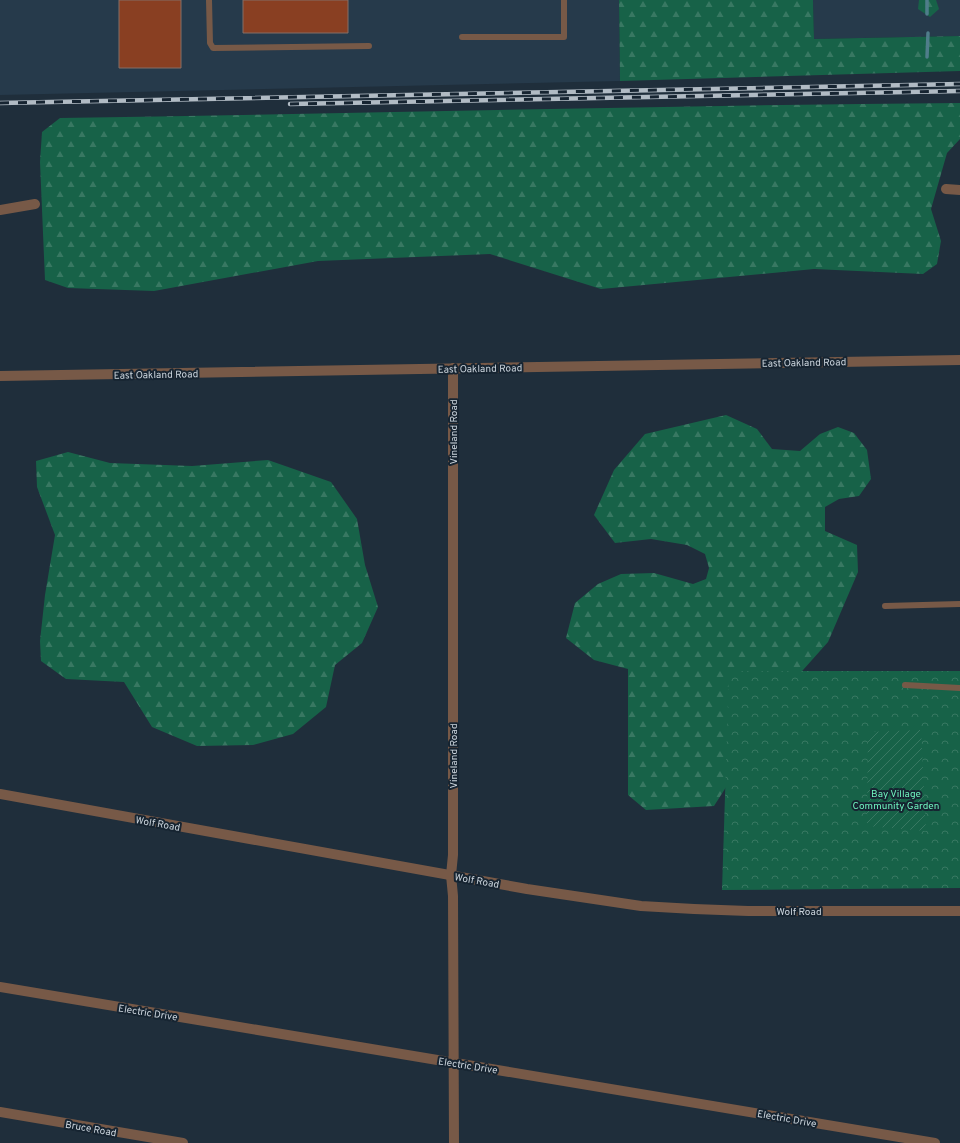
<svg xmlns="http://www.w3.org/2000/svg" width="960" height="1143" viewBox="0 0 960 1143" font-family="Overpass,sans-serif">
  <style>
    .built { fill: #263a4b }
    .forest { fill: url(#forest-firs) }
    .park { fill: url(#park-crowns) }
    .garden { fill: url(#garden-furrows) }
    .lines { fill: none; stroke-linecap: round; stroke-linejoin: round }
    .stream { stroke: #4f7d8a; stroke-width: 3.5 }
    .building { fill: #893f22; stroke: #846e66 }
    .service { stroke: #775947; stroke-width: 6 }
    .minor { stroke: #775947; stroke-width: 10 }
    .tertiary { stroke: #775947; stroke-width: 10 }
    .rail-casing { stroke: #b1bbc4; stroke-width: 4.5 }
    .rail { stroke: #162431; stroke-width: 3; stroke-dasharray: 9; stroke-linecap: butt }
    .labels { text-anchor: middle; stroke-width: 4; stroke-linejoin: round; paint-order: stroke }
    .street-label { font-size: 10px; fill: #ccd5dd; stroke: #162431 }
    .park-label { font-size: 10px; fill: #6ff4bf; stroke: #162431 }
  </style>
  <defs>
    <pattern id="forest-firs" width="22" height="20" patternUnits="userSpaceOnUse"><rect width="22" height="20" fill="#176248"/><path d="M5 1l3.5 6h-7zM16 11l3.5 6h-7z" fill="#387862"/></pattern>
    <pattern id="park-crowns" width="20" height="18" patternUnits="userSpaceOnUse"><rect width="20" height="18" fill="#176248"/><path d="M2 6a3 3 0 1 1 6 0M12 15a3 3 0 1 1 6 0" fill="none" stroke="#387862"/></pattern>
    <pattern id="garden-furrows" width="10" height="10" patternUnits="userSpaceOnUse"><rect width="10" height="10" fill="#176248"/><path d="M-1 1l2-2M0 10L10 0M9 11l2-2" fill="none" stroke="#387862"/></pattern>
  </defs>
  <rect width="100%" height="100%" fill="#1f2e3b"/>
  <!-- built -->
  <path class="built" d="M0,0H619L620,81L0,95Z
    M813,0H960V36L814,39Z"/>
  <!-- forest -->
  <path class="forest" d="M619,0H813L814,39L960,36V71L620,81Z
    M919,0H936L939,9L930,17L918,9Z
    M960,103V139L947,153L931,209L941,241L937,264L923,274L814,269L601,289L490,254L318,261L154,291L68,288L45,280L40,162L42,132L60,118C360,114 660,105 960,103Z
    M726,415L757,429L772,449L800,451L820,434L838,427L854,433L867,450L871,479L859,496L839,499L825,507V531L857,545L858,572L828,642L795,679L714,806L646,810L628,795V669L594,660L566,638L575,603L598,584L621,574L654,573L693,584L706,579L709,568L705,554L687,545L651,539L615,543L594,515L614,470L645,434Z
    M68,452L110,463L192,466L268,460L331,482L357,519L365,565L378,607L362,643L335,665L326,707L293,734L253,745L197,746L152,727L124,682L66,679L41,661L40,641L45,595L55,535L37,487L36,461Z"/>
  <!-- park -->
  <path class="park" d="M729,671H960V888L722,890Z"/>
  <!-- garden -->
  <path class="garden" d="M921,730L926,831L867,826L868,732Z"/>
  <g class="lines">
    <!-- stream -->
    <path class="stream" d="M927,0V14
      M927,57L928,33"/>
  </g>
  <!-- building -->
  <path class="building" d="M119,0H181V68H119Z
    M243,0H348V33H243Z"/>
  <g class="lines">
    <!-- service -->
    <path class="service" d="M209,0L210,43L213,48L369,46
      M462,37H564V0
      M885,606L960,604
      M905,685L960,688"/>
    <!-- minor -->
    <path class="minor" d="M946,189L960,190
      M0,210L35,204
      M453,368V855L451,875L453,896L454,1143
      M0,376L960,360
      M0,987L935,1143
      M0,1112L183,1143"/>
    <!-- tertiary -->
    <path class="tertiary" d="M0,794L527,889L641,906L694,909L748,911H960"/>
    <!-- rail casing -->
    <g class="rail-casing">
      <path id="rail" d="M0,103L960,84
        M290,104L960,91"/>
    </g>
    <!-- rail -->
    <use href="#rail" class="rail"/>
  </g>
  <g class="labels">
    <!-- street labels -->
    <g class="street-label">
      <text transform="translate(804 362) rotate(-1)" y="4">East Oakland Road</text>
      <text transform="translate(480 368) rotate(-1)" y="4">East Oakland Road</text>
      <text transform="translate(156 374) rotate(-1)" y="4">East Oakland Road</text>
      <text transform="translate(453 432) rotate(-90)" y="4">Vineland Road</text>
      <text transform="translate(453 756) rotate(-90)" y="4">Vineland Road</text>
      <text transform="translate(158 823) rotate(10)" y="4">Wolf Road</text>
      <text transform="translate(477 880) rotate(10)" y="4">Wolf Road</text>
      <text x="799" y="915">Wolf Road</text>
      <text transform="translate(148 1012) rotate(9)" y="4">Electric Drive</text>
      <text transform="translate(468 1065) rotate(9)" y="4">Electric Drive</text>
      <text transform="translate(787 1118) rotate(10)" y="4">Electric Drive</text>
      <text transform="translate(91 1128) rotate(10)" y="4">Bruce Road</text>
    </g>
    <!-- park labels -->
    <g class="park-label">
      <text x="896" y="797">Bay Village<tspan x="896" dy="12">Community Garden</tspan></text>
    </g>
  </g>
</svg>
